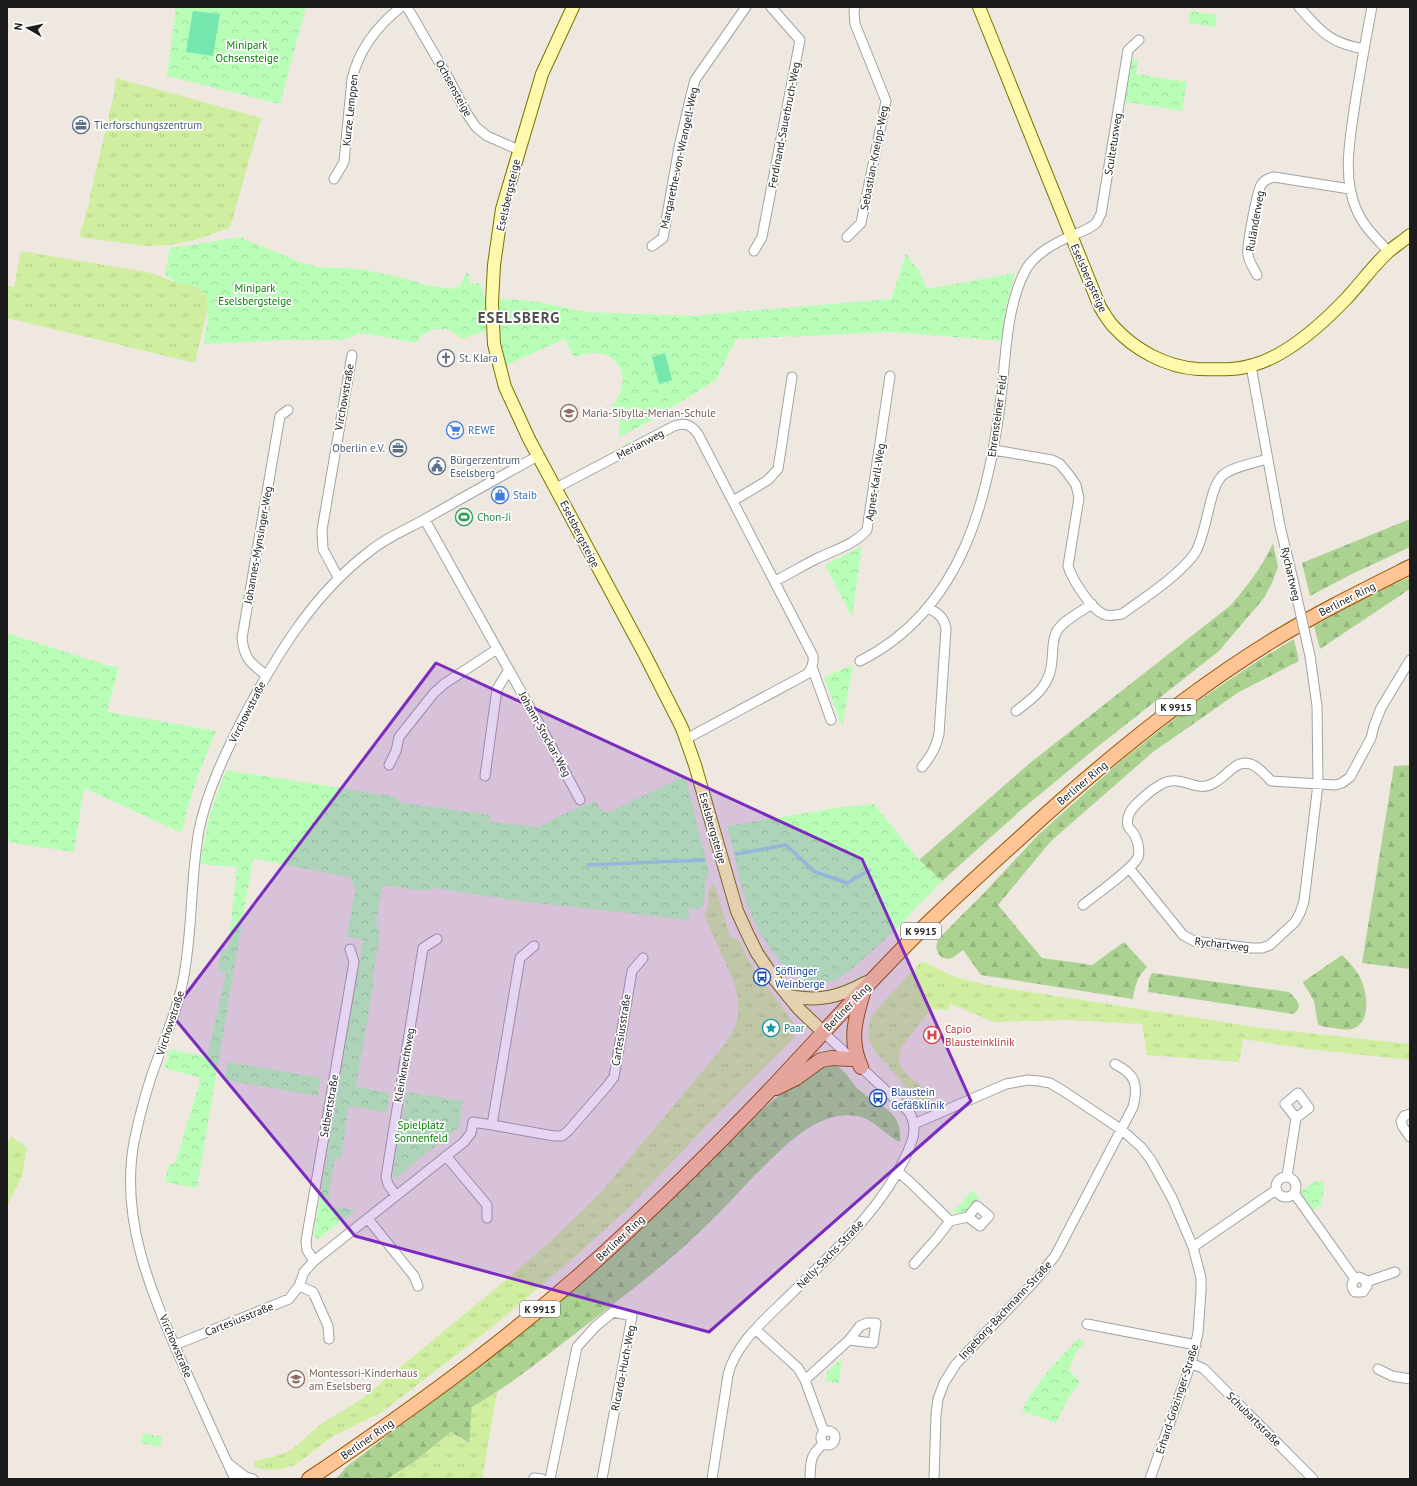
<svg xmlns="http://www.w3.org/2000/svg" width="1417" height="1486" viewBox="0 0 1417 1486" font-family="'PT Sans',sans-serif">
  <style>
    .grass { fill: url(#grass-tufts) }
    .forest { fill: url(#forest-firs) }
    .park { fill: url(#park-crowns) }
    .pitch { fill: #75e6ad }
    .lines { fill: none; stroke-linecap: round; stroke-linejoin: round }
    .stream { stroke: #9bd9e1; stroke-width: 3.5 }
    .street-casing { stroke: #a3a3a3; stroke-width: 11 }
    .secondary-casing { stroke: #757400; stroke-width: 14 }
    .primary-casing { stroke: #935100; stroke-width: 16 }
    .street { stroke: #fff; stroke-width: 9 }
    .secondary { stroke: #fff9ad; stroke-width: 12 }
    .primary { stroke: #ffc494; stroke-width: 14 }
    .street-bridge-casing { stroke: #a3a3a3; stroke-width: 11; stroke-linecap: butt }
    .street-bridge { stroke: #fff; stroke-width: 9 }
    .marked { fill: #7b2cbf; fill-opacity: 0.2; stroke: #7b2cbf; stroke-width: 3; stroke-linejoin: round }
    .labels { text-anchor: middle; stroke-width: 3.5; stroke-linejoin: round; paint-order: stroke }
    .shield { fill: #fff; stroke: #606060; stroke-width: 1 }
    .shield-label { font-size: 10px; font-weight: bold; fill: #1c1c1c }
    .park-label { font-size: 11px; fill: #068201; stroke: #fff }
    .street-label { font-size: 11px; fill: #1c1c1c; stroke: #fff }
    .service-label { font-size: 11px; fill: #4e5e75; stroke: #fff; text-anchor: start }
    .worship-label { font-size: 11px; fill: #5b616d; stroke: #fff; text-anchor: start }
    .education-label { font-size: 11px; fill: #785e54; stroke: #fff; text-anchor: start }
    .shop-label { font-size: 11px; fill: #366cbe; stroke: #fff; text-anchor: start }
    .leisure-label { font-size: 11px; fill: #27864d; stroke: #fff; text-anchor: start }
    .transit-label { font-size: 11px; fill: #164399; stroke: #fff; text-anchor: start }
    .culture-label { font-size: 11px; fill: #0d838f; stroke: #fff; text-anchor: start }
    .health-label { font-size: 11px; fill: #be3a42; stroke: #fff; text-anchor: start }
    .district-label { font-size: 15px; font-weight: bold; letter-spacing: 1px; fill: #4f4f4f; stroke: #fff }
  </style>
  <defs>
    <pattern id="grass-tufts" width="24" height="20" patternUnits="userSpaceOnUse"><rect width="24" height="20" fill="#d0eea0"/><path d="M3 7l-1-3M5 7V3M7 7l1-3M15 17l-1-3M17 17v-4M19 17l1-3" fill="none" stroke="#b2cc89"/></pattern>
    <pattern id="forest-firs" width="22" height="20" patternUnits="userSpaceOnUse"><rect width="22" height="20" fill="#abd290"/><path d="M5 1l3.5 6h-7zM16 11l3.5 6h-7z" fill="#93b47c"/></pattern>
    <pattern id="park-crowns" width="20" height="18" patternUnits="userSpaceOnUse"><rect width="20" height="18" fill="#b9feb7"/><path d="M2 6a3 3 0 1 1 6 0M12 15a3 3 0 1 1 6 0" fill="none" stroke="#9ed99d"/></pattern>
  </defs>
  <rect width="100%" height="100%" fill="#eee8e0"/>
  <!-- grass -->
  <path class="grass" d="M116,78L261,118L230,228L195,240L169,245L145,246L79,237L90,201L89,200L114,94Z
    M21,251L151,273L177,283L197,287L204,291L209,303L195,363L7,318V286L14,287Z
    M713,884L715,886L729,934L730,937L739,940L752,967L795,1025V1032L794,1038L736,1095L624,1212L577,1255L491,1328L382,1412L333,1436L295,1465L276,1470L261,1469L255,1467L254,1464L255,1461C264,1458 273,1458 282,1454C298,1448 308,1434 321,1424C334,1415 349,1408 363,1398L495,1289L551,1241L580,1213L604,1189L722,1048C748,1015 739,993 724,959C717,944 710,929 704,914C713,906 704,891 713,884Z
    M922,961L952,976L986,985L1261,1028L1410,1044V1060L1308,1049L1243,1039L1239,1062L1147,1055L1142,1024L1068,1020L994,1022L949,1003V1010L931,1009L903,1045C890,1071 914,1078 929,1093C931,1098 931,1102 926,1105L919,1102L910,1092L874,1050L869,1040L868,1031L871,1018L878,1008Z
    M11,1136L27,1148L22,1176L7,1206V1145Z
    M497,1392L482,1479H387L414,1462L451,1432L468,1443L472,1407Z"/>
  <!-- forest -->
  <path class="forest" d="M1410,519V547L1352,574L1310,596L1302,563Z
    M1273,543L1278,567L1272,583L1264,598L1219,651L1096,748L1021,810L942,881L919,860L1030,763L1231,605C1248,585 1263,566 1273,543Z
    M1410,577V589L1320,649L1314,626L1357,602Z
    M1294,639L1299,661L1239,692L1153,752L1051,841L998,905L1042,958L1092,965L1124,942L1147,967C1137,978 1135,984 1133,999L981,975L963,950C960,952 956,956 952,958C940,962 932,949 939,938L986,891L1038,835L1121,761L1189,707L1259,660Z
    M1410,765V969L1362,963L1394,766Z
    M1342,955C1348,961 1354,967 1358,974C1367,987 1373,1023 1352,1029C1343,1031 1330,1027 1321,1026L1318,1024L1314,1001L1303,982Z
    M1152,973L1289,992C1296,999 1305,1007 1293,1014L1148,992L1149,979Z
    M825,1065C829,1065 834,1064 837,1066C846,1071 851,1082 858,1089C869,1100 887,1105 895,1118C900,1125 901,1134 900,1142C875,1129 872,1111 838,1116C805,1122 778,1153 755,1175C734,1197 714,1219 691,1240C655,1273 615,1303 576,1333C542,1359 509,1386 472,1407L469,1443L451,1432L414,1462L387,1479H336L346,1467C443,1393 542,1320 633,1237C666,1206 697,1173 729,1141C758,1113 789,1083 825,1065Z"/>
  <!-- park -->
  <path class="park" d="M176,7H306L280,104L167,76Z
    M1190,11L1217,15L1215,27L1188,23Z
    M1132,59L1138,60L1136,74L1187,82L1182,111L1122,101L1128,68Z
    M243,237L244,239L300,262L317,267L361,269L398,277L431,286L453,289L461,285L465,275L468,272L471,285C483,280 482,287 483,297L539,302L584,312L698,316L711,314L891,299L906,254L919,271L927,289L1015,273L1006,306L1001,341L894,332L736,339L716,380L650,421L619,437V420L612,406C638,374 612,340 574,358L565,339L506,365L502,349L499,326L462,339L448,329H433L421,336L416,343L362,333L342,340H284L204,344C206,329 215,294 197,287C191,285 184,285 178,283C174,281 169,277 165,274L170,248Z
    M862,546L852,617L825,565Z
    M7,633L109,666L119,667L107,712L216,731C202,764 189,797 182,833L84,788L74,852L7,842Z
    M853,665L842,727L824,677Z
    M226,770L397,797V802L491,815L490,822L538,827L570,811L596,801L599,808L607,813L685,776L709,873C700,883 710,901 699,909H687L690,920L519,901L435,888L425,891L383,885L376,922L380,935L373,975V987L356,1087L390,1093L387,1112L349,1106L341,1159H335L327,1206L356,1210L317,1240L314,1234L363,940L347,937L355,891L351,878L253,858L197,1188L165,1182L169,1164H175L201,1078L164,1068L170,1049L207,1057L226,973L218,970L222,949H228L237,867L200,864L209,817Z
    M874,804L919,860L942,881C916,908 891,936 862,960C853,968 843,977 832,981C795,994 765,945 752,916C740,889 735,855 727,826L835,808Z
    M228,1062L321,1078L318,1096L225,1080Z
    M407,1092L463,1101L459,1127L394,1179L393,1173Z
    M1316,1181L1325,1183L1321,1205L1310,1212L1301,1199L1302,1190Z
    M972,1190L980,1197L964,1214L953,1212Z
    M1079,1338L1084,1343L1076,1353L1069,1370L1080,1382L1068,1398L1056,1423L1022,1411C1035,1382 1057,1361 1079,1338Z
    M842,1359L839,1383L826,1381L827,1372Z
    M143,1433L162,1437L160,1447L141,1443Z"/>
  <!-- pitch -->
  <path class="pitch" d="M193,11L220,14L213,56L186,52Z
    M665,353L672,380L659,384L652,357Z"/>
  <g class="lines">
    <!-- stream -->
    <path class="stream" d="M736,854L786,845L815,872L847,883L870,870
      M588,865L704,860"/>
    <!-- street casing -->
    <g class="street-casing">
      <path id="street" d="M407,7L449,79L467,114L476,127L487,136L519,150
        M1299,7C1321,32 1330,43 1364,49
        M1372,7C1366,37 1361,67 1356,97C1351,134 1341,176 1357,211C1364,227 1377,239 1389,252
        M334,179L344,162L352,79C359,49 377,26 401,7
        M847,237L861,223L886,101L855,24L854,12L855,7
        M652,246L663,238L679,147L691,95L695,80L746,7
        M754,251L762,237L800,40L771,7
        M1257,275C1254,269 1249,262 1248,255C1246,247 1257,193 1261,185C1264,180 1269,178 1274,177L1350,189
        M1251,366L1280,526L1293,580
        M994,450L1052,460L1060,464L1069,475L1076,485L1079,498L1068,566C1072,579 1090,608 1103,614C1109,617 1115,615 1122,614C1143,599 1181,574 1195,553C1207,534 1209,488 1222,476C1231,467 1255,463 1267,459
        M556,488L674,426C686,422 691,425 698,434L813,656C814,664 812,669 807,674L686,739
        M733,501L768,480L778,469L792,377
        M425,520L542,729L580,800
        M338,577L323,549L322,530L352,355
        M775,581C789,574 802,566 816,559C834,550 854,545 867,530L890,376
        M860,661C964,609 990,495 1002,389C1006,351 1007,308 1024,273C1033,254 1055,243 1073,235C1081,232 1091,229 1097,222C1098,219 1100,216 1101,214L1128,50L1139,40
        M812,667L831,720
        M266,675C250,663 244,658 242,638L280,416L288,410
        M1016,711C1035,697 1051,685 1052,660C1053,652 1052,641 1056,633C1060,622 1082,611 1092,604
        M389,765L396,751L399,737L434,693L444,684L497,649
        M922,767C931,756 936,748 939,734L946,629C944,617 938,613 928,608
        M485,776L497,689L509,670
        M1129,868L1183,935L1194,941L1251,948H1262L1270,945L1295,922L1300,913L1304,901L1318,784L1317,706L1310,656
        M1083,905C1094,896 1134,868 1138,857C1140,851 1138,842 1135,836C1134,833 1130,830 1128,826C1127,822 1128,816 1130,812C1133,806 1151,790 1157,787C1180,770 1195,795 1214,783C1222,779 1228,771 1236,766C1250,757 1262,771 1271,781L1335,785L1342,783L1350,777L1371,738L1374,726L1381,708L1410,660
        M1410,1114L1404,1116L1401,1121L1403,1127L1410,1137
        M914,1124L1006,1084L1028,1080L1039,1081L1050,1083L1062,1090L1122,1130L1141,1147L1151,1160L1172,1198L1193,1247L1201,1278V1291L1198,1333L1191,1363L1150,1479
        M492,1125L554,1136H562L569,1130L608,1085L614,1077L632,971L643,958
        M446,1156L487,1205V1218
        M898,1172L909,1181L950,1221L968,1217L977,1206L989,1216L980,1226L968,1217
        M1287,1176L1296,1118L1309,1108L1298,1093L1285,1104L1296,1118
        M1276 1187a10 10 0 1 1 20 0a10 10 0 1 1-20 0Z
        M1294,1193L1355,1279C1351,1283 1351,1288 1355,1292H1363L1367,1286L1365,1280L1359,1277L1355,1279
        M396,1196L388,1184L386,1177L423,948L437,939
        M368,1219L414,1276L418,1286
        M1193,1247L1276,1190
        M314,1261L307,1250L306,1241L354,962L350,949
        M914,1264L937,1238L950,1221
        M1366,1282L1395,1272
        M299,1286L313,1292L328,1326L329,1339
        M1087,1324L1196,1345
        M756,1330L798,1368L805,1380L824,1432
        M175,1345L289,1299L299,1286L304,1272L314,1261L464,1142L471,1133L473,1122L492,1125L520,958L534,946
        M1191,1363L1204,1369L1313,1479
        M1378,1369L1392,1376L1410,1379
        M805,1380L849,1340L860,1326L867,1323H876L873,1343L849,1340
        M821 1438a7 7 0 1 1 14 0a7 7 0 1 1-14 0Z
        M229,1464L246,1477L253,1479
        M534,1478L542,1479
        M235,1479C216,1439 198,1398 180,1358C150,1289 120,1219 134,1142C140,1113 148,1083 159,1055C168,1030 178,1007 183,981C193,931 190,880 199,830C207,791 225,754 243,718C276,656 313,594 370,551C387,537 408,529 427,518C464,497 501,476 538,456
        M550,1479L577,1347L596,1326L613,1312L632,1316L602,1479
        M712,1479L728,1375C735,1343 769,1316 792,1293C834,1251 879,1212 905,1158C912,1143 919,1128 909,1112L823,1032
        M810,1479C811,1461 809,1457 823,1444
        M934,1479L936,1415L938,1399L944,1383L956,1364L1033,1283L1055,1256L1133,1107C1139,1084 1135,1074 1115,1064"/>
    </g>
    <!-- secondary casing -->
    <g class="secondary-casing">
      <path id="secondary" d="M573,7L542,74L502,209L494,265L492,302L494,344L505,387L529,439L645,655L682,728L695,765L737,911L748,935L757,953L776,981L799,1009L823,1032
        M979,7L1100,307C1104,313 1108,321 1114,327C1135,350 1166,367 1198,369C1216,369 1235,371 1253,365C1286,356 1322,324 1346,299C1360,284 1373,266 1388,252C1395,246 1403,241 1410,235
        M788,996C820,1002 839,997 867,982"/>
    </g>
    <!-- primary casing -->
    <g class="primary-casing">
      <path id="primary" d="M861,1067C849,1041 855,1019 863,993
        M776,1088L796,1078L821,1060L832,1058L851,1059
        M309,1479C420,1404 530,1324 628,1231C675,1187 721,1141 766,1094C819,1038 870,980 925,926C956,896 988,867 1020,838C1097,767 1181,697 1270,642C1315,614 1362,591 1410,567"/>
    </g>
    <!-- street -->
    <use href="#street" class="street"/>
    <!-- secondary -->
    <use href="#secondary" class="secondary"/>
    <!-- primary -->
    <use href="#primary" class="primary"/>
    <!-- street-bridge casing -->
    <g class="street-bridge-casing">
      <path id="street-bridge" d="M1293,580L1310,656"/>
    </g>
    <!-- street-bridge -->
    <use href="#street-bridge" class="street-bridge"/>
  </g>
  <!-- marked area -->
  <path class="marked" d="M436,663L862,859L971,1101L709,1332L355,1236L171,1014Z"/>
  <!-- icons -->
  <defs>
    <g id="office-ring" transform="scale(0.9)"><circle r="9.5" fill="#fff" stroke="#5c6f8a" stroke-width="1.5"/><path d="M-6-3h4V-5.5h4V-3h4V5H-6ZM-1-4.5V-3h2v-1.5ZM-6 0V1H6V0Z" fill="#5c6f8a"/></g>
    <g id="church-ring" transform="scale(0.9)"><circle r="9.5" fill="#fff" stroke="#6b7280" stroke-width="1.5"/><path d="M-1.2-6h2.4v3.5h3.3v2.4h-3.3V6h-2.4V-.1h-3.3v-2.4h3.3Z" fill="#6b7280"/></g>
    <g id="school-ring" transform="scale(0.9)"><circle r="9.5" fill="#fff" stroke="#8d6e63" stroke-width="1.5"/><path d="M0-5L7-2L0 1L-7-2ZM-4 1L0 2.5L4 1V4Q0 6-4 4Z" fill="#8d6e63"/></g>
    <g id="supermarket-ring" transform="scale(0.9)"><circle r="9.5" fill="#fff" stroke="#3f7fe0" stroke-width="1.5"/><path d="M-6-5.5h2.5l.6 2H6L4.5 2H-2.5L-4.4-4H-6ZM-1.5 3.2a1.3 1.3 0 1 0 .1 0ZM3 3.2a1.3 1.3 0 1 0 .1 0Z" fill="#3f7fe0"/></g>
    <g id="civic-ring" transform="scale(0.9)"><circle r="9.5" fill="#fff" stroke="#5c6f8a" stroke-width="1.5"/><path d="M-.6-6.5H3V-4.5H.6V-3L4-1V1h2V6H-6V1h2V-1L-.6-3ZM-1.2 2.5V6h2.4V2.5Z" fill="#5c6f8a"/></g>
    <g id="shop-ring" transform="scale(0.9)"><circle r="9.5" fill="#fff" stroke="#3f7fe0" stroke-width="1.5"/><path d="M-5-2.5h2.3a2.7 3.5 0 0 1 5.4 0H5L5.5 6h-11ZM-1.5-2.5h3a1.5 2.3 0 0 0-3 0Z" fill="#3f7fe0"/></g>
    <g id="stadium-ring" transform="scale(0.9)"><circle r="9.5" fill="#fff" stroke="#2e9e5b" stroke-width="1.5"/><path d="M0-5a6.5 5 0 1 0 0 10a6.5 5 0 1 0 0-10ZM-3.5-1.8h7v3.6h-7Z" fill="#2e9e5b"/></g>
    <g id="bus-ring" transform="scale(0.9)"><circle r="9.5" fill="#fff" stroke="#1a4fb4" stroke-width="1.5"/><path d="M-5-6H5V4H4V6H2V4H-2V6H-4V4H-5ZM-3.5-4V0h7V-4ZM-3.5 1.2v1.5H-2V1.2ZM2 1.2v1.5H3.5V1.2Z" fill="#1a4fb4"/></g>
    <g id="sight-ring" transform="scale(0.9)"><circle r="9.5" fill="#fff" stroke="#0f9aa8" stroke-width="1.5"/><path d="M0-6L1.8-2.2L6-1.7L2.9 1.2L3.7 5.4L0 3.3L-3.7 5.4L-2.9 1.2L-6-1.7L-1.8-2.2Z" fill="#0f9aa8"/></g>
    <g id="hospital-ring" transform="scale(0.9)"><circle r="9.5" fill="#fff" stroke="#e0444e" stroke-width="1.5"/><path d="M-5-5h3v3.5h4V-5h3V5h-3V1.5h-4V5h-3Z" fill="#e0444e"/></g>
  </defs>
  <g fill-rule="evenodd">
    <use href="#office-ring" x="81" y="125"/>
    <use href="#church-ring" x="446" y="358"/>
    <use href="#school-ring" x="569" y="413"/>
    <use href="#supermarket-ring" x="455" y="430"/>
    <use href="#office-ring" x="398" y="448"/>
    <use href="#civic-ring" x="437" y="466"/>
    <use href="#shop-ring" x="500" y="495"/>
    <use href="#stadium-ring" x="464" y="517"/>
    <use href="#bus-ring" x="762" y="977"/>
    <use href="#sight-ring" x="771" y="1028"/>
    <use href="#hospital-ring" x="932" y="1035"/>
    <use href="#bus-ring" x="878" y="1098"/>
    <use href="#school-ring" x="296" y="1379"/>
  </g>
  <g class="labels">
    <!-- shield labels -->
    <g class="shield">
      <rect x="1156" y="699" width="40" height="16" rx="3"/>
      <rect x="901" y="923" width="40" height="16" rx="3"/>
      <rect x="520" y="1301" width="40" height="16" rx="3"/>
    </g>
    <g class="shield-label">
      <text x="1176" y="711">K 9915</text>
      <text x="921" y="935">K 9915</text>
      <text x="540" y="1313">K 9915</text>
    </g>
    <!-- park labels -->
    <g class="park-label">
      <text x="247" y="49">Minipark<tspan x="247" dy="13">Ochsensteige</tspan></text>
      <text x="255" y="292">Minipark<tspan x="255" dy="13">Eselsbergsteige</tspan></text>
      <text x="421" y="1129">Spielplatz<tspan x="421" dy="13">Sonnenfeld</tspan></text>
    </g>
    <!-- street labels -->
    <g class="street-label">
      <text transform="translate(454 88) rotate(61)" y="4">Ochsensteige</text>
      <text transform="translate(350 110) rotate(-84)" y="4">Kurze Lemppen</text>
      <text transform="translate(784 125) rotate(-79)" y="4">Ferdinand-Sauerbruch-Weg</text>
      <text transform="translate(1113 144) rotate(-81)" y="4">Scultetusweg</text>
      <text transform="translate(679 158) rotate(-78)" y="4">Margarethe-von-Wrangell-Weg</text>
      <text transform="translate(874 158) rotate(-79)" y="4">Sebastian-Kneipp-Weg</text>
      <text transform="translate(508 195) rotate(-77)" y="4">Eselsbergsteige</text>
      <text transform="translate(1255 221) rotate(-80)" y="4">Ruländerweg</text>
      <text transform="translate(1089 278) rotate(66)" y="4">Eselsbergsteige</text>
      <text transform="translate(344 397) rotate(-80)" y="4">Virchowstraße</text>
      <text transform="translate(997 416) rotate(-82)" y="4">Ehrensteiner Feld</text>
      <text transform="translate(640 444) rotate(-28)" y="4">Merianweg</text>
      <text transform="translate(875 482) rotate(-81)" y="4">Agnes-Karll-Weg</text>
      <text transform="translate(580 534) rotate(63)" y="4">Eselsbergsteige</text>
      <text transform="translate(258 545) rotate(-80)" y="4">Johannes-Mynsinger-Weg</text>
      <text transform="translate(1291 574) rotate(77)" y="4">Rychartweg</text>
      <text transform="translate(1347 599) rotate(-27)" y="4">Berliner Ring</text>
      <text transform="translate(247 712) rotate(-63)" y="4">Virchowstraße</text>
      <text transform="translate(545 734) rotate(61)" y="4">Johann-Stockar-Weg</text>
      <text transform="translate(1082 783) rotate(-40)" y="4">Berliner Ring</text>
      <text transform="translate(713 828) rotate(74)" y="4">Eselsbergsteige</text>
      <text transform="translate(1222 944) rotate(7)" y="4">Rychartweg</text>
      <text transform="translate(847 1007) rotate(-46)" y="4">Berliner Ring</text>
      <text transform="translate(170 1023) rotate(-72)" y="4">Virchowstraße</text>
      <text transform="translate(621 1030) rotate(-81)" y="4">Cartesiusstraße</text>
      <text transform="translate(404 1065) rotate(-80)" y="4">Kleinknechtweg</text>
      <text transform="translate(329 1106) rotate(-80)" y="4">Selbertstraße</text>
      <text transform="translate(620 1238) rotate(-43)" y="4">Berliner Ring</text>
      <text transform="translate(830 1254) rotate(-46)" y="4">Nelly-Sachs-Straße</text>
      <text transform="translate(1005 1310) rotate(-47)" y="4">Ingeborg-Bachmann-Straße</text>
      <text transform="translate(239 1319) rotate(-22)" y="4">Cartesiusstraße</text>
      <text transform="translate(176 1346) rotate(67)" y="4">Virchowstraße</text>
      <text transform="translate(623 1368) rotate(-79)" y="4">Ricarda-Huch-Weg</text>
      <text transform="translate(1177 1399) rotate(-72)" y="4">Erhard-Grözinger-Straße</text>
      <text transform="translate(1254 1419) rotate(45)" y="4">Schubartstraße</text>
      <text transform="translate(367 1439) rotate(-35)" y="4">Berliner Ring</text>
    </g>
    <!-- service labels -->
    <g class="service-label">
      <text x="94" y="129">Tierforschungszentrum</text>
      <text x="385" y="452" text-anchor="end">Oberlin e.V.</text>
      <text x="450" y="464">Bürgerzentrum<tspan x="450" dy="13">Eselsberg</tspan></text>
    </g>
    <!-- worship labels -->
    <g class="worship-label">
      <text x="459" y="362">St. Klara</text>
    </g>
    <!-- education labels -->
    <g class="education-label">
      <text x="582" y="417">Maria-Sibylla-Merian-Schule</text>
      <text x="309" y="1377">Montessori-Kinderhaus<tspan x="309" dy="13">am Eselsberg</tspan></text>
    </g>
    <!-- shop labels -->
    <g class="shop-label">
      <text x="468" y="434">REWE</text>
      <text x="513" y="499">Staib</text>
    </g>
    <!-- leisure labels -->
    <g class="leisure-label">
      <text x="477" y="521">Chon-Ji</text>
    </g>
    <!-- transit labels -->
    <g class="transit-label">
      <text x="775" y="975">Söflinger<tspan x="775" dy="13">Weinberge</tspan></text>
      <text x="891" y="1096">Blaustein<tspan x="891" dy="13">Gefäßklinik</tspan></text>
    </g>
    <!-- culture labels -->
    <g class="culture-label">
      <text x="784" y="1032">Paar</text>
    </g>
    <!-- health labels -->
    <g class="health-label">
      <text x="945" y="1033">Capio<tspan x="945" dy="13">Blausteinklinik</tspan></text>
    </g>
    <!-- district labels -->
    <g class="district-label">
      <text x="519" y="323">ESELSBERG</text>
    </g>
  </g>
  <!-- border -->
  <rect width="1417" height="1486" fill="none" stroke="#1c1c1c" stroke-width="16"/>
  <!-- north arrow -->
  <g transform="translate(28 28) rotate(279)" stroke="#ffffff" stroke-width="3" paint-order="stroke">
  <path d="M0-3L7 15L0 10L-7 15Z" fill="#1c1c1c"/>
  <text y="-6" font-size="11" font-weight="bold" text-anchor="middle" fill="#1c1c1c">N</text>
  </g>
</svg>
